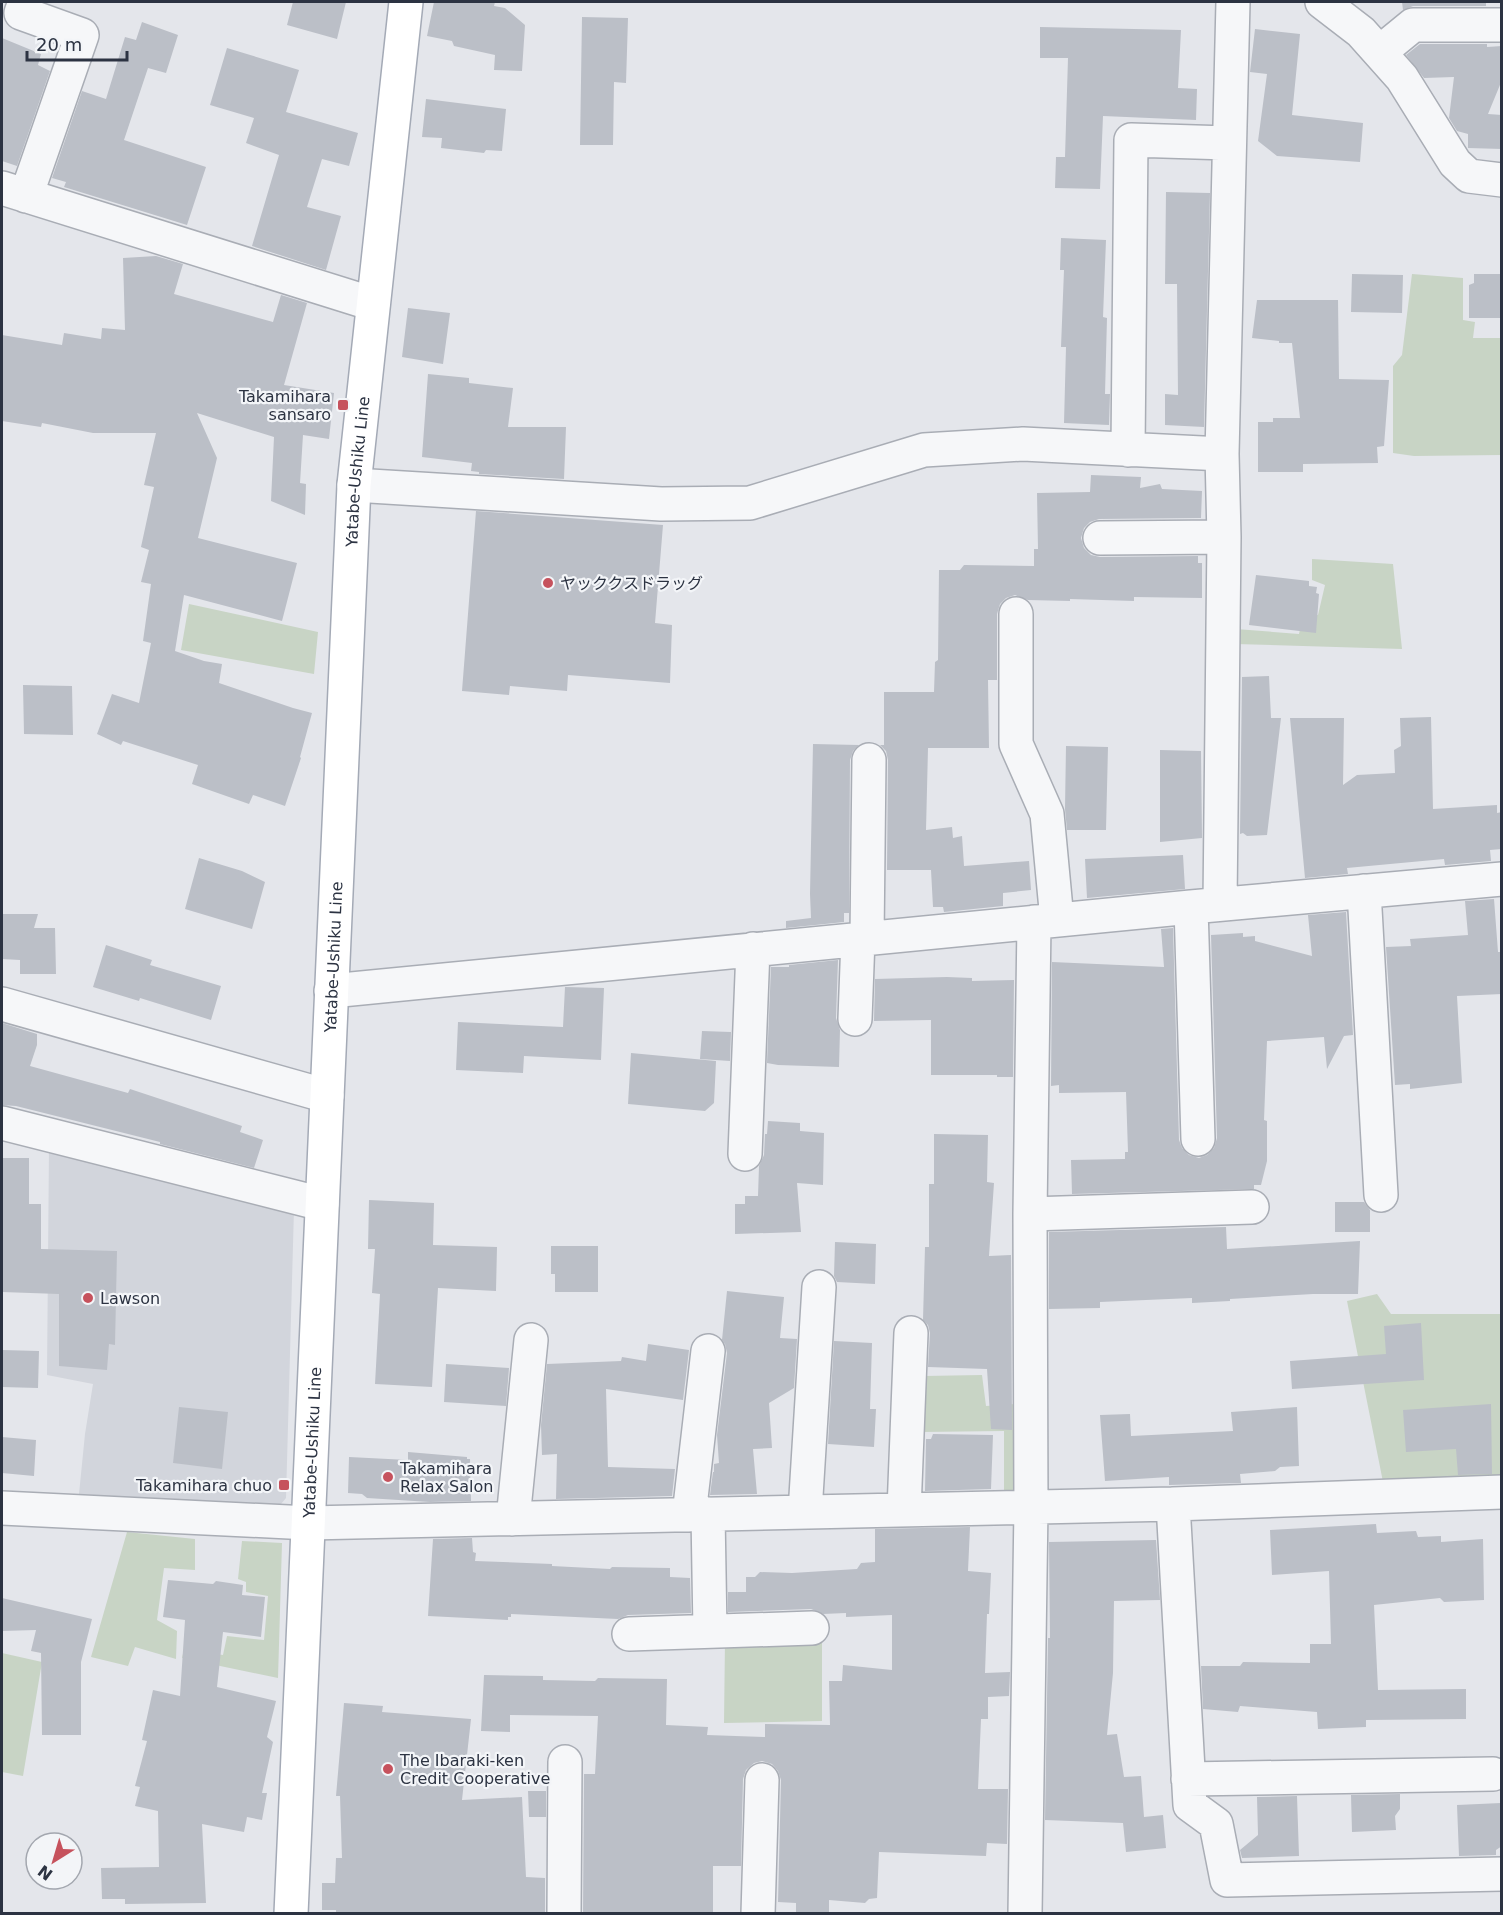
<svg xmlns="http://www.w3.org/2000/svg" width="1503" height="1915" viewBox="0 0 1503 1915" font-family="'DejaVu Sans','Noto Sans JP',sans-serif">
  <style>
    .built { fill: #d2d5dc }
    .green { fill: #c8d4c5 }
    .building { fill: #bbbfc7 }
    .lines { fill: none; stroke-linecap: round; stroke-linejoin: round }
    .minor-casing { stroke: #a9adb5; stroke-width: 36 }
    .major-casing { stroke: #a4aab6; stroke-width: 36 }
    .minor { stroke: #f6f7f9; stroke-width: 33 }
    .major { stroke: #fff; stroke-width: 33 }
    .poi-dot { fill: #c6525d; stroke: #f3f5f8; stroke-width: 2 }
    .labels { text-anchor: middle; stroke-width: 4.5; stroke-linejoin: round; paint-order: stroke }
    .poi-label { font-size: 16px; fill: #2c3342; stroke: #f3f5f8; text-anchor: start }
    .street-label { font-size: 16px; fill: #2c3342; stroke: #f3f5f8 }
  </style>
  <rect width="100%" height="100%" fill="#e4e6eb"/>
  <!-- built -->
  <path class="built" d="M49,1147L294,1209L286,1498L276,1510L79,1494L85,1434L93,1384L47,1375Z"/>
  <!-- green -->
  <path class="green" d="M1412,274L1463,278V320L1475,322L1473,338H1501V455L1414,456L1393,453V366L1402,355Z
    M1312,559L1393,564L1402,649L1235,644L1236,629L1299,634L1303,615H1318L1325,585L1312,580Z
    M189,604L318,632L314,674L181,650Z
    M1377,1294L1391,1314H1501V1480L1384,1487L1347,1301Z
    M982,1375L986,1406L1015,1404L1016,1483L1014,1494H1004V1431L921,1432L924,1376Z
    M127,1532L195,1539V1570L164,1568L157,1620L177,1631L176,1659L135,1647L128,1666L91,1657Z
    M242,1541L282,1543L278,1678L182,1658L184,1649L223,1655L227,1636L264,1640L268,1596L246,1592V1582L238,1579Z
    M725,1640L822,1643V1721L724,1723Z
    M2,1653L42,1662L23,1776L2,1772Z"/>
  <!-- building -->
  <path class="building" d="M293,2H346L337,39L287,25Z
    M434,2H495L494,6L505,8L525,25L522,71L494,70L495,55L454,46L452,41L427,36Z
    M1402,2H1486V6H1413L1403,10Z
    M582,17L628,18L626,83L614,82L613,145H580Z
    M142,22L178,35L166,73L148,68L124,140L206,167L187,225L64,187L66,182L52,178L82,91L106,99L125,37L136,40Z
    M1040,27L1181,30L1178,88L1197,89L1196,120L1103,116L1100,189L1055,188L1056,157H1065L1068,58H1040Z
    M1255,29L1300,34L1292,115L1363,123L1360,162L1277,156L1258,141L1267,74L1250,72Z
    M2,38L41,54L38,65L50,71L17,166L2,161Z
    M1420,44H1487V47L1502,46V80L1488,114L1502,115V149L1468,148V134L1457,131L1449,118L1454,77L1424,78L1406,55Z
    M227,48L299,70L286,112L358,133L349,166L322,159L307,207L341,216L326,270L252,246L279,155L246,143L254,118L210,105Z
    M426,99L506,109L502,151L486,150L484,153L441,148L442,138L422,137Z
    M1166,192L1210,193L1204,427L1165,425V394L1178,395L1177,284H1165Z
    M1061,238L1106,240L1103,317L1107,318L1105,394H1110L1109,425L1064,423L1066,347H1061L1064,270H1060Z
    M156,256L183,264L174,294L273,322L281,295L307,303L284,385L334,393L329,439L303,435L300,483L306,484L305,515L271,501L274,437L197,413L217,458L198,538L297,563L282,621L184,595L175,651L204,661L222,664L219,683L293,708L312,713L300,757L301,758L285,806L253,795L249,804L192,784L198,765L123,741L121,745L97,734L112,694L139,703L151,643L143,641L151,584L141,582L149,550L141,547L154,487L144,485L156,433H93L42,423L41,427L2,421V335L62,345L64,333L101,339L102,328L125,330L123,258Z
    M1352,274L1403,275L1402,313L1351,312Z
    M1474,274H1502V318H1469V285L1474,283Z
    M1257,300H1338L1339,379L1389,380L1384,446L1377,447L1378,463L1303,464V472H1258V422H1273V418H1300L1292,343H1279V341L1252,338Z
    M408,308L450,313L443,364L402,357Z
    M428,374L469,378V383L513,388L508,427H566L564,479L479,474V472L471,471L472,463L422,457Z
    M1091,475L1141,477L1140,488L1160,484L1162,489L1202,491L1201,518L1099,519L1090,522L1084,528L1081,538L1084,548L1091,555L1100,557L1198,556V563H1202V598L1134,597V601L1070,599V601L1028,600L1015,595L1006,598L1000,604L997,614V680H988L989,748H928L926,830L952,827L953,838L962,836L964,866L1029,861L1031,890L1003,893V906L944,912L943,907H933L931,870H887L888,760L886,751L880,745H884V692H934L935,662L938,660L939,570H960L964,565L1034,566V549H1038L1037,493L1090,492Z
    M476,511L663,525L655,623L672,625L670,683L568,675L567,691L510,686L509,695L462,691Z
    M1256,575L1309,581V586L1317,587L1316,593L1319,594L1316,633L1249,625Z
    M1269,676L1271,718H1281L1267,835L1247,836L1243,833L1240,834L1242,677Z
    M23,685L72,686L73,735L24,734Z
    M1431,717L1433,809L1497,805V813L1502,812V849L1490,850L1491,861L1445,865L1444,859L1347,868L1348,874L1305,878L1290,718H1344L1343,785L1357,775L1395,773L1394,750L1401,746L1400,718Z
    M813,744L859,745L853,751L850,760L849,913H844V922L786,928V921L811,918L810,894Z
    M1066,746L1108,747L1106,830H1067L1065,809Z
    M1160,750L1201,751L1202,838L1160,842Z
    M1183,855L1185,889L1087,898L1085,859Z
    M199,858L242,871L265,882L252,929L185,909Z
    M1494,899L1498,952H1502V994L1457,996L1462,1083L1410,1089V1084L1395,1085L1386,947L1411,946L1410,939L1468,935L1465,901Z
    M1346,912L1353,1035L1344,1036L1327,1069L1324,1037L1267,1041L1264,1120L1267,1121V1161L1261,1185H1254V1189L1072,1194L1071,1160L1125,1159V1152H1128L1126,1092L1059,1093V1085L1051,1086L1052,962L1164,967L1161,929L1173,928L1179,1140L1182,1148L1189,1155L1199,1158L1207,1155L1214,1148L1217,1138L1211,935L1243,933V937L1255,936V941L1312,956L1308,915Z
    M2,914H38L34,928H55L56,974H20V960L2,959Z
    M106,945L152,960L150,965L221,986L211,1020L140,998L139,1001L93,987Z
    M838,960L836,1018L840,1030L839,1067L778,1065L767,1063L771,967H789V965Z
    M947,977L972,978V981L1014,980L1013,1077H997V1075H931V1020L874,1021L875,979Z
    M565,987L604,988L601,1060L524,1056L523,1073L456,1070L458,1022L563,1027Z
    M2,1023L37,1034V1045L30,1066L128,1093L130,1089L242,1126L240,1132L263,1140L254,1168L160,1144V1142L16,1106L2,1105Z
    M702,1031L731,1032L730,1061L700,1059Z
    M631,1053L716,1061L714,1103L705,1111L628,1104Z
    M768,1121L800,1123V1131L824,1133L823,1185L797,1183L801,1232L735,1234V1204H745V1196H758L759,1166L764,1155L765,1134H767Z
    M934,1134L988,1135L987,1182L994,1183L989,1256L1011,1255L1012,1430L991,1429L987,1369L928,1367L930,1333L928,1325L923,1320L925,1247H929V1184H934Z
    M2,1158H29V1204H41V1249L117,1251L115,1345L109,1344L107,1370L59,1366V1294L2,1292Z
    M369,1200L434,1203L433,1245L497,1247L496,1291L438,1288L432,1387L375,1384L380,1294L372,1293L375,1249H368Z
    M1335,1202H1364L1370,1210V1232H1335Z
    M1226,1227L1227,1249L1360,1241L1358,1294H1313L1230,1299V1301L1192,1303V1298L1100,1302V1308L1049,1309V1232Z
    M835,1242L876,1244L875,1284L837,1282L834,1276Z
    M551,1246H598V1292H555V1274H551Z
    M727,1291L784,1297L780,1338L797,1339L794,1388L769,1403L772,1448L753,1449L757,1494L710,1495L713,1472H714V1464L719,1463L717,1435L727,1353L725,1344L722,1340Z
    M1421,1323L1424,1380L1292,1389L1290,1361L1386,1354L1384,1326Z
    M834,1341L872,1343L870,1409H876L874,1447L828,1444Z
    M648,1344L689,1350L683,1400L606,1389L608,1467L675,1469L672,1496L556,1499L557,1454L542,1455L541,1425L547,1364L621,1361L622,1357L646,1361Z
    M2,1350L39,1351L38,1388L2,1387Z
    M446,1364L509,1368L506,1406L444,1402Z
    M1491,1404L1492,1474L1458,1475L1456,1449L1406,1452L1403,1410Z
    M179,1407L228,1412L222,1469L173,1463Z
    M1297,1407L1299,1466L1280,1467L1275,1471L1240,1474L1241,1483L1169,1485V1477L1105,1481L1100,1415L1130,1414L1131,1436L1233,1431L1231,1412Z
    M933,1434L993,1435L991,1489L925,1491L926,1439H931Z
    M2,1437L36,1440L34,1476L2,1473Z
    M408,1452L467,1457V1459H470L471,1501L430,1502L367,1498L362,1494L348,1493L349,1457L408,1460Z
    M1376,1524L1377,1533L1416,1531L1418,1537L1441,1536V1542L1483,1539L1484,1600L1444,1602L1440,1598L1374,1605L1378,1690L1466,1689V1719L1366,1720V1727L1318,1729L1317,1712L1240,1706L1238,1712L1203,1709L1201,1666H1240L1243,1662L1310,1663V1644H1331L1329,1571L1272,1575L1270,1530Z
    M970,1527L968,1571L991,1573L989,1614H987L985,1673L1010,1672L1009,1696L988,1697V1719H981L978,1789H1008L1007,1844L987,1843L986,1856L879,1852L877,1898L869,1899L865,1903L829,1900V1913L796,1912V1903L778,1902L781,1780L778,1771L772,1764L762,1761L754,1763L746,1770L743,1779L741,1866H713V1914H583L584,1774H595L598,1716L510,1715V1732L481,1731L484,1675L543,1676V1680L595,1681L598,1678L667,1679L666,1725L708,1727L707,1735L765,1737V1724L830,1725L829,1681H842L843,1665L892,1670V1615L846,1617V1613L823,1614L811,1609L728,1612V1592H746V1577H755L760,1572L792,1573L857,1569L861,1563L875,1562V1529Z
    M472,1538L473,1552L476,1553L475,1561L552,1564V1566L610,1569L612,1567L670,1568V1577L690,1578L691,1613L628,1615L618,1619L511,1614V1617H508V1620L428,1616L433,1539Z
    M1156,1540L1160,1600L1114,1601L1113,1673L1107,1735L1117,1734L1124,1777L1141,1776L1144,1817L1163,1815L1166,1848L1126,1852L1123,1823L1045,1820L1048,1638H1050L1049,1542Z
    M168,1580L213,1584L216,1581L243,1585L242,1595L265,1597L261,1637L223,1632L217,1687L276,1701L267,1737L273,1742L262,1793H267L262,1820L247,1817L244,1832L202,1824L206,1903L125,1904V1899H102L101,1868L159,1867L158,1811L135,1806L140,1787L135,1786L147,1741L142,1740L153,1690L180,1696L185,1620L163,1617Z
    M2,1598L92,1619L81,1662V1735H42L41,1653L31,1651L36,1630L2,1631Z
    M344,1703L383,1706L382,1712L471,1719L462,1800L522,1797L526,1877L545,1878V1914H336V1910H322V1883H335L336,1858H342L340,1796H336Z
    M528,1791H546V1817H529Z
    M1400,1794V1809L1395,1816L1396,1830L1352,1832L1351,1795Z
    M1297,1796L1299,1856L1242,1858L1240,1850L1258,1835L1257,1797Z
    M1501,1803L1502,1846L1496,1850V1855L1459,1856L1457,1805Z"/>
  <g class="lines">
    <!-- minor casing -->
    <g class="minor-casing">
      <path id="minor" d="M25,2L21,13L82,35L26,196
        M1322,2L1361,32L1402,78L1455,163L1469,176L1502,180
        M1380,52L1413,25H1502
        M2,188L373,304
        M1128,450L1131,140L1228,143
        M354,485L661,504L750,503L924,450L1023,444L1222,454
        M1100,538L1224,537
        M1016,614V744L1047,814L1057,920
        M1364,891L1381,1195
        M1220,904L1224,537L1222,454L1233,2
        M1191,907L1198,1139
        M867,938L869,760
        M331,991L1191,907L1502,879
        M2,1004L327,1096
        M855,1019L858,939
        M2,1123L322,1204
        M745,1154L753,949
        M1030,1214L1252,1207
        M1173,1504L1190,1805L1216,1824L1227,1880L1502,1874
        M2,1508L309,1523L1173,1504L1502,1492
        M904,1510L911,1333
        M805,1512L819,1287
        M708,1514L710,1631
        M689,1515L708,1351
        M513,1519L531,1340
        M629,1634L812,1628
        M1188,1779L1493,1774
        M564,1914L565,1762
        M758,1914L762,1780
        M1025,1914L1031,1507L1030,1214L1034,922"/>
    </g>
    <!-- major casing -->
    <g class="major-casing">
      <g id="major">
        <path id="s1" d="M291,1914L354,485L406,2"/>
      </g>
    </g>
    <!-- minor -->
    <use href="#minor" class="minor"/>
    <!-- major -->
    <use href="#major" class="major"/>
  </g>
  <!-- markers -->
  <g class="poi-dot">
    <rect x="337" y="399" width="12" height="12" rx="3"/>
    <circle cx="548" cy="583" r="6"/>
    <circle cx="88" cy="1298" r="6"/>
    <circle cx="388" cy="1477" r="6"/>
    <rect x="278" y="1479" width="12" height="12" rx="3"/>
    <circle cx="388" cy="1769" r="6"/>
  </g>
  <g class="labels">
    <!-- poi labels -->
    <g class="poi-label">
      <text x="331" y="402" text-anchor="end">Takamihara<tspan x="331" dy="18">sansaro</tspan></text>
      <text x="560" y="589">ヤッククスドラッグ</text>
      <text x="100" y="1304">Lawson</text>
      <text x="400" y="1474">Takamihara<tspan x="400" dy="18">Relax Salon</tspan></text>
      <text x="272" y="1491" text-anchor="end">Takamihara chuo</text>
      <text x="400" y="1766">The Ibaraki-ken<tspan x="400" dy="18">Credit Cooperative</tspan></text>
    </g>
    <!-- street labels -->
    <g class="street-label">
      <text dy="6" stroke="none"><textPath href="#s1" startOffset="1444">Yatabe-Ushiku Line</textPath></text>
      <text dy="6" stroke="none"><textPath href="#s1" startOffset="958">Yatabe-Ushiku Line</textPath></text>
      <text dy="6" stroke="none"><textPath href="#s1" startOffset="472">Yatabe-Ushiku Line</textPath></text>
    </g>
  </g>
  <!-- border -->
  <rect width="1503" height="1915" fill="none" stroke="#2c3342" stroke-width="6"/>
  <!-- north arrow -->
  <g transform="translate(54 1861) rotate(217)"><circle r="28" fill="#f3f5f8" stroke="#a3a7af" stroke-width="1.5"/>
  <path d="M0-4.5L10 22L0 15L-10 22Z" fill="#c6525d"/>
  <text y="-9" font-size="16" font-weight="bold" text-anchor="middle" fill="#2c3342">N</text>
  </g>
  <!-- scale -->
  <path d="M27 51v9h100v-9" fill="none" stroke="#2c3342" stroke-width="3"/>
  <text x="36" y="51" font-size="18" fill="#2c3342" stroke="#f3f5f8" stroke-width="4.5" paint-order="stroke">20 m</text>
</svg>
